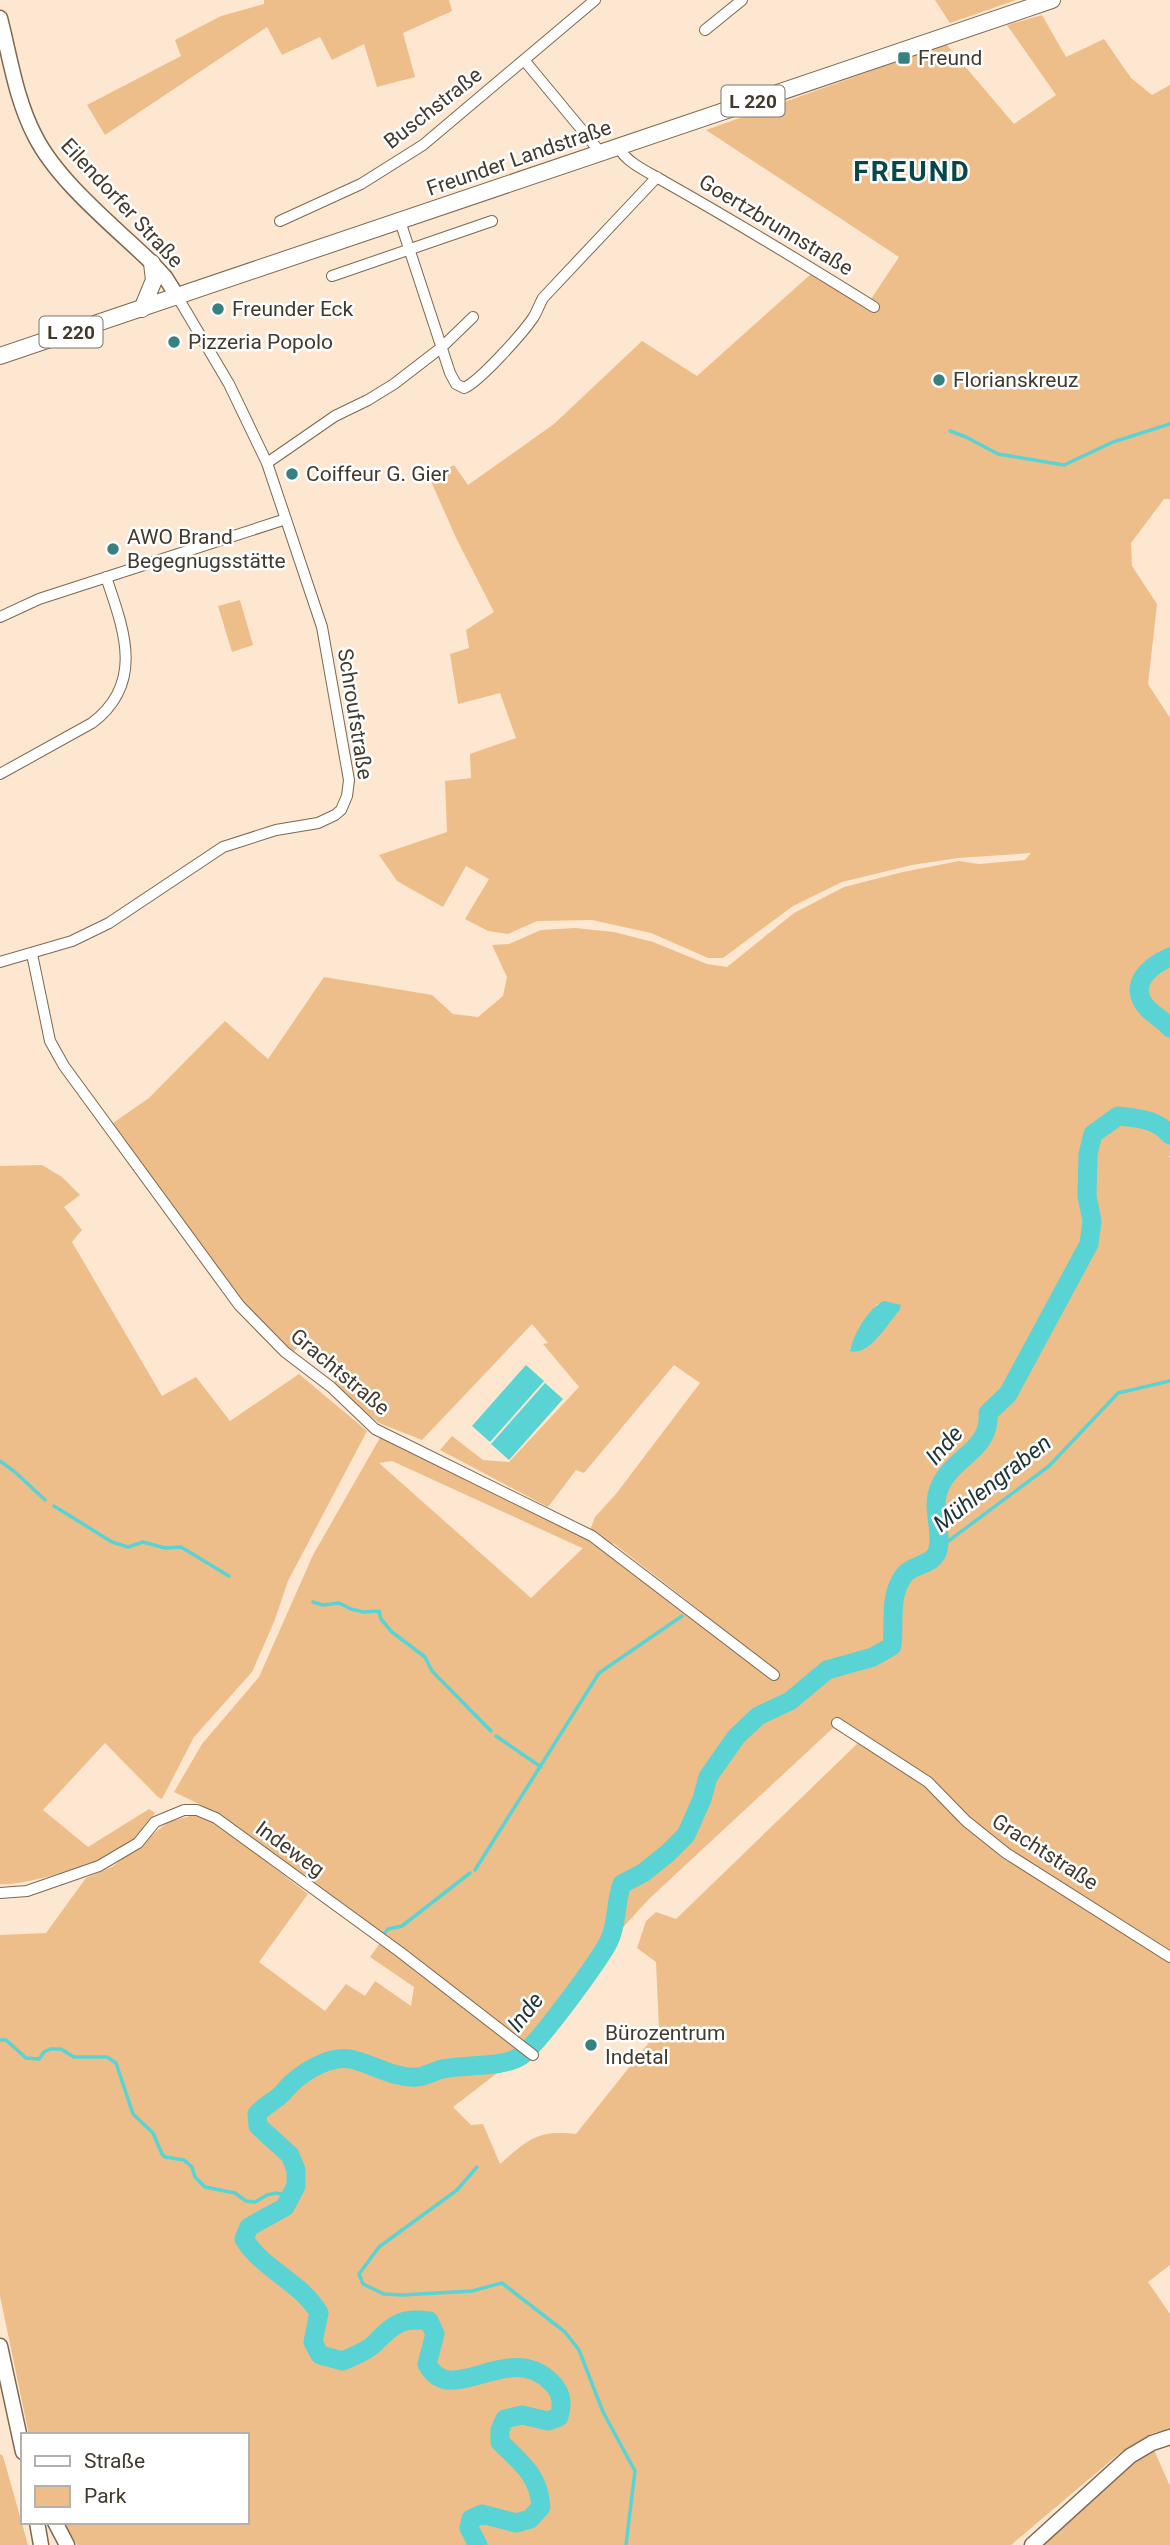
<svg xmlns="http://www.w3.org/2000/svg" width="1170" height="2545" viewBox="0 0 1170 2545" font-family="Roboto,sans-serif">
  <style>
    .green { fill: #eebe8a; fill-rule: evenodd }
    .water { fill: #59d3d3 }
    .lines { fill: none; stroke-linecap: round; stroke-linejoin: round }
    .stream { stroke: #59d3d3; stroke-width: 3.5 }
    .river { stroke: #59d3d3; stroke-width: 19 }
    .street-casing { stroke: #7e674e; stroke-width: 12 }
    .secondary-casing { stroke: #7e674e; stroke-width: 17 }
    .primary-casing { stroke: #7e674e; stroke-width: 18 }
    .street { stroke: #fff; stroke-width: 10 }
    .secondary { stroke: #fff; stroke-width: 14 }
    .primary { stroke: #fff; stroke-width: 16 }
    .poi-dot { fill: #388181; stroke: #fff; stroke-width: 2.5 }
    .labels { text-anchor: middle; stroke-width: 5; stroke-linejoin: round; paint-order: stroke }
    .shield { fill: #fff; stroke: #7b746c; stroke-width: 2 }
    .shield-label { font-size: 19px; font-weight: bold; fill: #43392d }
    .poi-label { font-size: 21px; fill: #43392d; stroke: #fff; text-anchor: start }
    .street-label { font-size: 21px; fill: #43392d; stroke: #fff }
    .water-label { font-size: 23px; font-style: italic; fill: #1e3434; stroke: #fff }
    .district-label { font-size: 28px; font-weight: bold; letter-spacing: 2px; fill: #064849; stroke: #fff }
  </style>
  <rect width="100%" height="100%" fill="#fde7d0"/>
  <!-- green -->
  <path class="green" d="M264,0H449L452,11L403,33L415,77L377,87L364,44L332,60L320,37L282,55L267,27L105,135L87,105L181,56L175,40L221,16L264,4Z
    M935,0H1016L950,23Z
    M1042,15L1066,57L1104,39L1131,78L1152,95L1170,85V499H1164L1131,543L1132,566L1157,604L1148,684L1170,718V1156L1168,1157H1170V2265L1148,2282L1170,2314V2430L1153,2433L1121,2452L1011,2545H77L64,2522H247V2435H29L0,2296V1935L46,1933L86,1878L112,1867L168,1822L194,1815L218,1824L308,1894L259,1962L325,2011L346,1984L365,1996L375,1981L411,2006L414,1987L370,1957L380,1943L345,1910L201,1805L174,1792L202,1744L259,1677L313,1555L381,1436L587,1538L595,1517L616,1494L700,1383L674,1365L584,1473L576,1470L548,1507L440,1450L452,1436L483,1460L509,1462L579,1387L543,1344L548,1343L532,1324L422,1440L379,1423L332,1385L341,1374L302,1343L292,1353L240,1304L110,1125L149,1098L225,1021L268,1059L324,977L432,995L453,1014L478,1017L503,996L507,977L492,945L509,944L541,930L575,928L614,932L653,942L707,964L727,967L794,913L844,887L903,872L959,861L979,864L1025,860L1031,853L958,858L912,865L842,882L793,906L723,958H708L651,933L592,920L537,921L508,934L488,931L465,919L489,879L466,866L443,907L397,881L379,855L447,832L445,781L471,778L470,754L516,738L500,693L458,704L450,654L469,648L466,630L494,612L457,540L430,479L454,465L468,485L554,424L642,341L697,376L811,274L871,299L899,257L706,130L946,44L1014,124L1056,95L1007,25ZM877,1304L899,1311L866,1348L850,1351V1348ZM392,1461L582,1548H583L531,1598L379,1463ZM613,1543L698,1609L730,1644L608,1551ZM833,1728L858,1743L676,1919L656,1912L646,1921L637,1948L656,1962L659,2030L576,2134C537,2130 529,2139 500,2164L483,2124L471,2125L453,2107L496,2074L530,2059L611,1951L616,1935L649,1899Z
    M240,600L253,645L232,652L218,606Z
    M42,1165L62,1177L80,1195L64,1207L82,1230L72,1242L162,1396L196,1377L230,1421L299,1374L367,1431L288,1581L274,1622L252,1672L194,1737L162,1799L158,1797L105,1743L43,1810L88,1847L149,1809L155,1813C149,1822 144,1834 137,1841C120,1858 24,1887 0,1884V1166Z
    M1154,2450L1170,2486V2545H1041L1133,2462Z
    M0,2454L3,2456L28,2545H0Z"/>
  <!-- water -->
  <path class="water" d="M884,1301L901,1305L899,1311C888,1323 869,1357 850,1351C853,1335 869,1307 884,1301Z
    M526,1365L544,1381L490,1442L472,1426Z
    M545,1383L563,1399L509,1460L491,1444Z"/>
  <g class="lines">
    <!-- stream -->
    <path class="stream" d="M950,431L966,437L998,454L1064,465L1113,442L1170,424
      M0,1461L15,1472L45,1500
      M54,1506L112,1542L128,1547L143,1542L165,1548L181,1547L229,1576
      M939,1548L1049,1466L1118,1393L1170,1381
      M313,1602L323,1605L339,1603L351,1609L363,1612L379,1611L381,1619L392,1632L425,1657L432,1671L491,1731
      M496,1736L541,1767
      M475,1870L599,1673L682,1616
      M383,1935L388,1929L402,1926L470,1873
      M0,2040H6L26,2058L39,2059L44,2052L50,2049H61L74,2057H107L116,2063L133,2114L153,2133L162,2154L165,2157L184,2160L192,2167L195,2177L205,2187L235,2193L246,2201L255,2202L267,2195L276,2193L292,2197
      M477,2167L457,2190L379,2247L359,2274L363,2284L384,2294L402,2295L472,2291L502,2283L565,2332L579,2350L603,2412L635,2471L626,2545"/>
    <!-- river -->
    <path class="river" d="M1170,957C1149,966 1126,986 1148,1009C1155,1016 1164,1020 1170,1028
      M478,2545L469,2528L471,2519L482,2514L516,2523L530,2519L541,2507C539,2475 521,2463 500,2442V2430L505,2419L522,2415L548,2421L559,2417C563,2403 562,2393 551,2382C508,2339 451,2410 427,2364L435,2334L429,2321C400,2317 393,2325 374,2344C366,2352 353,2356 343,2361L320,2355L313,2342L319,2313C301,2282 263,2270 244,2239L249,2227L285,2207L296,2186V2170L290,2155L258,2126L257,2114C263,2107 269,2104 277,2098C283,2094 287,2087 292,2083C306,2070 330,2056 350,2059C371,2063 395,2079 417,2077C425,2077 434,2071 442,2069C464,2064 504,2068 521,2056C538,2044 599,1961 609,1941C618,1923 615,1902 622,1884L643,1873L668,1853L686,1835L702,1799L708,1777L736,1737L758,1716L790,1701L827,1670L873,1657L892,1646C895,1622 888,1595 905,1574C914,1564 935,1565 938,1549C943,1529 930,1507 940,1486C954,1456 991,1450 988,1413L1008,1394L1089,1244L1092,1221L1087,1196L1088,1154L1093,1134L1118,1116C1137,1118 1157,1119 1170,1135"/>
    <!-- street casing -->
    <g class="street-casing">
      <path id="street" d="M705,30L742,0
        M524,60L601,153
        M619,147C624,162 652,174 665,182C736,222 805,264 874,307
        M280,221L361,184L423,145L595,0
        M400,221L450,373L456,384L464,388C479,382 522,334 533,318C537,312 539,305 543,298L657,177
        M332,276L492,221
        M267,463L335,416L368,400L394,384L442,347L473,317
        M0,617L39,599L286,519
        M0,774L92,723C145,683 124,630 106,577
        M32,954L50,1041L64,1066L239,1305L285,1352L331,1387L375,1429L592,1536L774,1675
        M0,962L72,941L109,923L223,847L276,830L318,823L335,815L341,810L347,796L349,780L322,627L267,463L229,384L177,296
        M837,1723L928,1782L966,1821L1006,1853L1170,1957
        M0,1893L27,1891L99,1866L138,1843L155,1822L184,1810H197L216,1818L400,1952L533,2055"/>
    </g>
    <!-- secondary casing -->
    <g class="secondary-casing">
      <path id="secondary" d="M0,18C10,57 16,100 35,136C58,182 115,227 152,263L165,277L177,296
        M0,2346L23,2452
        M37,2522L41,2545
        M55,2522L67,2545
        M1032,2545L1130,2456L1152,2443L1170,2437"/>
    </g>
    <!-- primary casing -->
    <g class="primary-casing">
      <path id="primary" d="M142,309L154,280L152,263
        M0,356L1052,0"/>
    </g>
    <!-- street -->
    <use href="#street" class="street"/>
    <!-- secondary -->
    <use href="#secondary" class="secondary"/>
    <!-- primary -->
    <use href="#primary" class="primary"/>
  </g>
  <!-- markers -->
  <g class="poi-dot">
    <rect x="897" y="51" width="14" height="14" rx="3.5"/>
    <circle cx="218" cy="309" r="7"/>
    <circle cx="174" cy="342" r="7"/>
    <circle cx="939" cy="380" r="7"/>
    <circle cx="292" cy="474" r="7"/>
    <circle cx="113" cy="549" r="7"/>
    <circle cx="591" cy="2045" r="7"/>
  </g>
  <g class="labels">
    <!-- shield labels -->
    <g class="shield">
      <rect x="721.5" y="85.5" width="63" height="31" rx="5"/>
      <rect x="39.5" y="316.5" width="63" height="31" rx="5"/>
    </g>
    <g class="shield-label">
      <text x="753" y="108">L 220</text>
      <text x="71" y="339">L 220</text>
    </g>
    <!-- poi labels -->
    <g class="poi-label">
      <text x="918" y="65">Freund</text>
      <text x="232" y="316">Freunder Eck</text>
      <text x="188" y="349">Pizzeria Popolo</text>
      <text x="953" y="387">Florianskreuz</text>
      <text x="306" y="481">Coiffeur G. Gier</text>
      <text x="127" y="544">AWO Brand<tspan x="127" dy="24">Begegnugsstätte</tspan></text>
      <text x="605" y="2040">Bürozentrum<tspan x="605" dy="24">Indetal</tspan></text>
    </g>
    <!-- street labels -->
    <g class="street-label">
      <text transform="translate(433 108) rotate(-38)" y="7">Buschstraße</text>
      <text transform="translate(519 158) rotate(-19)" y="7">Freunder Landstraße</text>
      <text transform="translate(122 203) rotate(47)" y="7">Eilendorfer Straße</text>
      <text transform="translate(776 225) rotate(31)" y="7">Goertzbrunnstraße</text>
      <text transform="translate(355 714) rotate(81)" y="7">Schroufstraße</text>
      <text transform="translate(340 1372) rotate(40)" y="7">Grachtstraße</text>
      <text transform="translate(290 1849) rotate(36)" y="7">Indeweg</text>
      <text transform="translate(1045 1852) rotate(33)" y="7">Grachtstraße</text>
    </g>
    <!-- water labels -->
    <g class="water-label">
      <text transform="translate(944 1445) rotate(-48)" y="8">Inde</text>
      <text transform="translate(992 1483) rotate(-38)" y="8">Mühlengraben</text>
      <text transform="translate(525 2012) rotate(-52)" y="8">Inde</text>
    </g>
    <!-- district labels -->
    <g class="district-label">
      <text x="912" y="181">FREUND</text>
    </g>
  </g>
  <!-- legend -->
  <rect x="21" y="2433" width="228" height="91" fill="#ffffff" stroke="#b4b0ab" stroke-width="2"/>
  <rect x="35" y="2456" width="35" height="10" fill="#ffffff" stroke="#b4b0ab" stroke-width="2"/>
  <text x="84" y="2468" font-size="21" fill="#43392d">Straße</text>
  <rect x="35" y="2486" width="35" height="21" fill="#eebe8a" stroke="#b4b0ab" stroke-width="2"/>
  <text x="84" y="2503" font-size="21" fill="#43392d">Park</text>
</svg>
